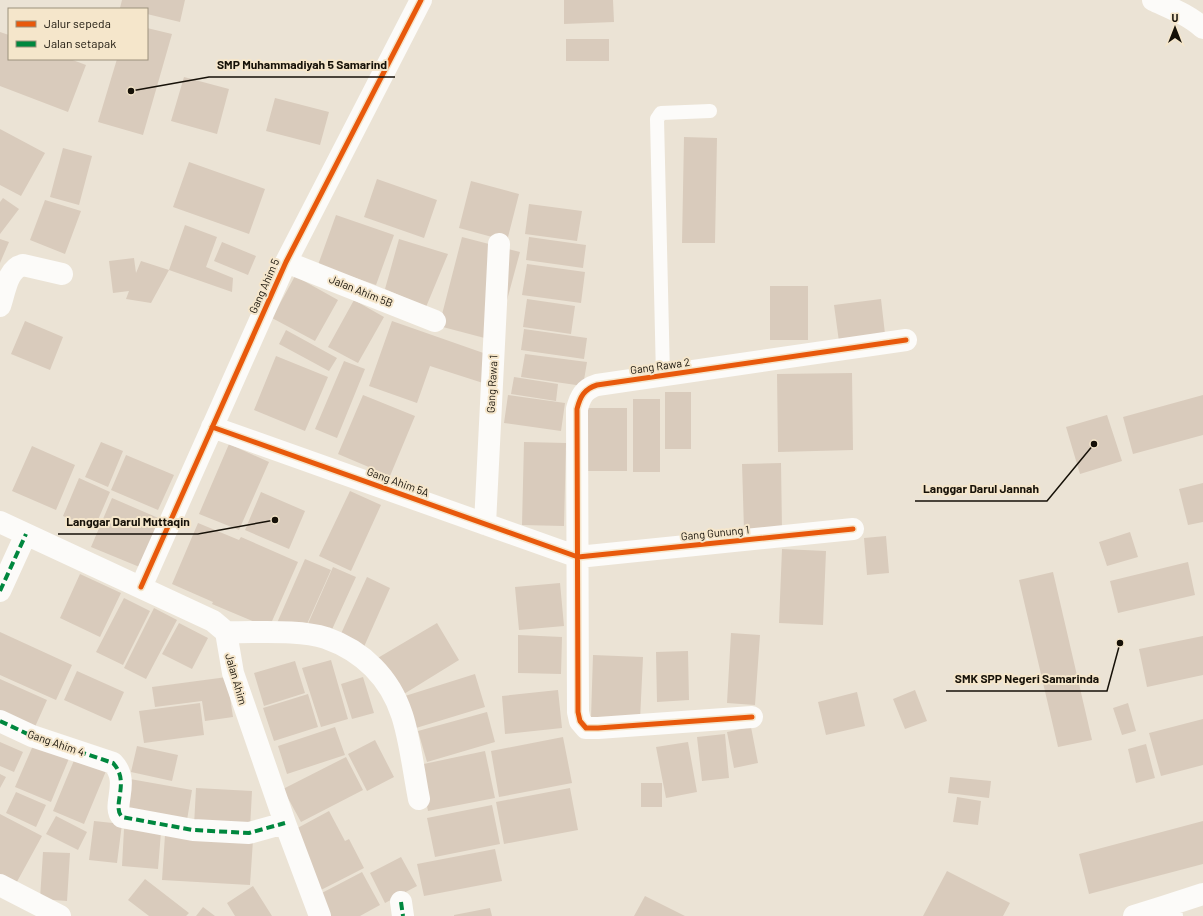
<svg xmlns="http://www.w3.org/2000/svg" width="1203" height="916" viewBox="0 0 1203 916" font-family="Barlow,sans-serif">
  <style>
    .building { fill: #d9cbbc }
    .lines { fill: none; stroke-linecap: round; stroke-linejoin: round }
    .lane { stroke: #fcfbf9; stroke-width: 14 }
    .street { stroke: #fcfbf9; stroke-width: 22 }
    .quiet { stroke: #00873e; stroke-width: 4; stroke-dasharray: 8 4; stroke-linecap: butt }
    .cycleway-casing { stroke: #f5e6cb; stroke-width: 8 }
    .cycleway { stroke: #e8590c; stroke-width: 5 }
    .labels { text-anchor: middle; stroke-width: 4; stroke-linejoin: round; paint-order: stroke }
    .street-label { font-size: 11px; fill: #161108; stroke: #f5e6cb }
    .leader { fill: none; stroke: #161108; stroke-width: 1.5 }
    .callout-dot { fill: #161108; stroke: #f5e6cb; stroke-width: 1.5 }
    .callout-label { font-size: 12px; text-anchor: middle; font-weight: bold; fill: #161108; stroke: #f5e6cb; stroke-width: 4; stroke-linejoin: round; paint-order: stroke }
  </style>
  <rect width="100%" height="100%" fill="#ebe3d5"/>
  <!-- building -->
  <path class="building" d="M122,0H185L180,22L147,14V9L120,8Z
    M564,0H613L614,22L564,24Z
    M147,28L172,34L143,135L98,122L117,59H147Z
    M0,32L9,35V59H70L86,65L68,112L0,86Z
    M566,39H609V61H566Z
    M184,77L229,89L217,134L171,121Z
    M275,98L329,112L320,145L266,131Z
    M0,129L45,153L21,196L0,185Z
    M684,137L717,138L715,243H682Z
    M63,148L92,156L79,205L50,197Z
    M189,162L265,189L249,234L173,207Z
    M377,179L437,200L424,238L364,217Z
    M471,181L519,194L507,241L459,228Z
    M3,198L19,209L0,234V202Z
    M45,200L81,211L65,254L30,240Z
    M529,204L582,211L577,241L525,234Z
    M336,215L394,235L376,285L318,265Z
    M185,225L217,237L206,267L233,278L232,292L169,270Z
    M462,237L520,252L496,341L439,326Z
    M529,237L586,245L583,268L526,260Z
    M0,239L9,242L0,263Z
    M399,239L448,254L426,307L385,289Z
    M222,242L256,256L248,275L214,261Z
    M134,258L136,273L141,261L169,270L151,303L126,299L129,291L113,293L109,261Z
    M527,264L585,272L581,303L522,295Z
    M295,276L338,300L315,341L272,318Z
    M770,286H808V340H770Z
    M527,299L575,306L571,334L523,327Z
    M881,299L885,334L840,349L834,305Z
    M354,300L384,317L358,363L328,347Z
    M25,321L63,337L50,370L11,354Z
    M392,321L492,356L483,383L430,366L417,403L369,386Z
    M524,329L587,338L584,359L521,350Z
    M286,330L337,358L329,371L279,344Z
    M525,354L587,362L583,386L521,377Z
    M276,356L328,377L305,431L254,410Z
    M344,361L365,369L337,438L315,429Z
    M852,373L853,450L778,452L777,374Z
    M514,377L558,384L556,401L511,394Z
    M665,392H691V449H665Z
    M363,395L415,416L390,476L338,454Z
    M508,395L565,403L561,431L504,423Z
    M1203,395V435L1133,454L1123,417Z
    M633,399H660V472H633Z
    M588,408H627V471H588Z
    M1107,415L1122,461L1080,474L1066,427Z
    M101,442L123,451L108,487L85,477Z
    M524,442L566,443L564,526L522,525Z
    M229,444L269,462L239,530L199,514Z
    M32,446L75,465L56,510L12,491Z
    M126,455L174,475L158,510L111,490Z
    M781,463L782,530H744L742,464Z
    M79,478L110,492L94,529L63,516Z
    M1203,483V522L1188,525L1179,489Z
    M350,491L381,505L351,571L319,556Z
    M261,492L305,511L289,549L245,530Z
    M112,498L163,520L142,568L91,547Z
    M198,523L239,540L241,537L298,562L269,628L212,604L213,602L172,584Z
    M1130,532L1138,557L1107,566L1099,542Z
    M886,536L889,573L867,575L864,538Z
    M782,549L826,551L823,625L779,623Z
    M305,559L331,570L303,633L277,623Z
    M1188,562L1195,595L1118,613L1110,581Z
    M333,567L356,577L329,636L307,626Z
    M1053,572L1092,740L1058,747L1019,580Z
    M80,574L121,593L100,637L60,618Z
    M367,577L390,588L363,649L339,638Z
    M560,583L564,626L519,630L515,587Z
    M124,598L150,611L123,665L96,652Z
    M154,608L177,620L146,679L124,668Z
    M179,623L208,638L192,669L162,654Z
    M437,623L459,660L399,697L376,659Z
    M0,632L72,665L56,700L0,675Z
    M731,633L760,635L755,705L727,703Z
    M518,635L562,637L561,674L518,673Z
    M1203,636V675L1147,687L1139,649Z
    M688,651L689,700L657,702L656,652Z
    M593,655L643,657L640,720L591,718Z
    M331,660L348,719L321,727L302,668Z
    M295,661L305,693L264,706L254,673Z
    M77,671L124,692L111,721L64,700Z
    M475,674L485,707L416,728L405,696Z
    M227,677L233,717L205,721L202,701L155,707L152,687Z
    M363,677L374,713L352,719L341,684Z
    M0,679L47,700L34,729L0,714Z
    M558,690L562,728L505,734L502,696Z
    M915,690L927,721L905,729L893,699Z
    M857,692L865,726L826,735L818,702Z
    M308,694L318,727L274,741L263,708Z
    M200,703L204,735L144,743L139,711Z
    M1128,703L1136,731L1122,735L1113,708Z
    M487,712L495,742L427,762L418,731Z
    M1203,719V765L1161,776L1149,733Z
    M335,727L345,755L287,774L278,746Z
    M751,727L758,763L734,768L727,732Z
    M725,734L729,778L702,781L697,737Z
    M563,737L572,783L499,797L491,751Z
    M375,740L394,777L367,791L348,754Z
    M35,741L70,756L51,802L15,787Z
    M0,742L23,752L14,772L0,766Z
    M688,742L697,792L666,798L656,747Z
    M1146,744L1155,778L1136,783L1128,749Z
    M137,746L178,755L172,781L131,772Z
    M485,751L495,798L428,811L419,765Z
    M346,757L363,790L301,822L283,789Z
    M75,758L106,771L84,824L53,811Z
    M0,774L6,777L0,788Z
    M950,777L991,781L989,798L948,793Z
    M130,779L192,790L187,820L125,810Z
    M641,783H662V807H641Z
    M196,788L252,791L250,829L194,826Z
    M570,788L578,830L504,844L496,802Z
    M16,792L46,805L36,827L6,813Z
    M957,797L981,801L978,825L953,822Z
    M492,805L500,844L435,857L427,818Z
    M329,811L345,841L349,839L364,868L319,891L292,831Z
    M0,814L42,836L13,889L0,882Z
    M56,816L87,832L78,850L46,834Z
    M94,821L122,824L117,863L89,860Z
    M1203,821V864L1089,894L1079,854Z
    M124,829L161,832L158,869L122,866Z
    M165,835L253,840L250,885L162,880Z
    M495,849L502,881L424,896L417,864Z
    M43,852L70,853L67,901L40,899Z
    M401,857L417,886L385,903L370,873Z
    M947,871L1010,903L1003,916H923Z
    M362,872L380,905L360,916H329L318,895Z
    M145,879L189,913L186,916H149L128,900Z
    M253,886L272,916H235L227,903Z
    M645,896L685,916H634Z
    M203,907L215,916H196Z
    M490,908L492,916H454V915Z"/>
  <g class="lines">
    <!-- lane -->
    <path class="lane" d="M663,376L657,119L661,113L710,111"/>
    <!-- street -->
    <path class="street" d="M1153,0C1170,8 1189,15 1203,28
      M286,262L435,321
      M0,306C5,292 7,269 23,265L62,274
      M212,427L578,557L853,529
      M0,522L213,621L226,632L233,673L285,823L320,916
      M485,524L499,244
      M141,587L286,262L421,0
      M0,591L26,534
      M226,632C255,633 298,629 326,638C363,651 390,678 402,715C410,739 414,774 419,799
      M752,717L598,728H586L580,721L578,712L577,409C580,397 584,389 597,385L906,340
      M0,721L32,736L113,763C131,782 111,806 122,817L193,830L249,833L285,823
      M0,885L60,916
      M401,902L403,916
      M1166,906L1203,894
      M1134,916L1166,906L1172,916"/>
    <!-- quiet -->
    <path class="quiet" d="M0,591L26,534
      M0,721L32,736L113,763C131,782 111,806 122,817L193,830L249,833L285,823
      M401,902L403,916"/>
    <!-- cycleway casing -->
    <g class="cycleway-casing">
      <path id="cycleway" d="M212,427L578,557L853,529
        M141,587L286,262L421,0
        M752,717L598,728H586L580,721L578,712L577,409C580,397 584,389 597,385L906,340"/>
    </g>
    <!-- cycleway -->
    <use href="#cycleway" class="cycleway"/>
  </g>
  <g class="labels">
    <!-- street labels -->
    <g class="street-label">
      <text transform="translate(264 286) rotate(-66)" y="4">Gang Ahim 5</text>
      <text transform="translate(361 291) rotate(22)" y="4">Jalan Ahim 5B</text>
      <text transform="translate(660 366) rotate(-8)" y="4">Gang Rawa 2</text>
      <text transform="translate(492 384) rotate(-87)" y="4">Gang Rawa 1</text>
      <text transform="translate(398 482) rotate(20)" y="4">Gang Ahim 5A</text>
      <text transform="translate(715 533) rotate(-6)" y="4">Gang Gunung 1</text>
      <text transform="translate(236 679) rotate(74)" y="4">Jalan Ahim</text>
      <text transform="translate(56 743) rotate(19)" y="4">Gang Ahim 4</text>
    </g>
  </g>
  <!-- callouts -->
  <path class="leader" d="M131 91L209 77H395M1094 444L1047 501H915M275 520L198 534H58M1120 643L1107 691H946"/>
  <g class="callout-dot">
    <circle cx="131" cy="91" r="4"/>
    <circle cx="1094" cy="444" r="4"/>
    <circle cx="275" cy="520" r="4"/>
    <circle cx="1120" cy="643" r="4"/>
  </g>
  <g class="callout-label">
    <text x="302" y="69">SMP Muhammadiyah 5 Samarind</text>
    <text x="981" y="493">Langgar Darul Jannah</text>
    <text x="128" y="526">Langgar Darul Muttaqin</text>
    <text x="1027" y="683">SMK SPP Negeri Samarinda</text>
  </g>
  <!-- legend -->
  <rect x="8" y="8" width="140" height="52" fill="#f5e6cb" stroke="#9c917d"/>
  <rect x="16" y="21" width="20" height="6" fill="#e8590c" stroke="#9c917d"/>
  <text x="44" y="28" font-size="12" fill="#161108">Jalur sepeda</text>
  <rect x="16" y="41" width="20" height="6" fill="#00873e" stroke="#9c917d"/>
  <text x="44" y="48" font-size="12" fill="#161108">Jalan setapak</text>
  <!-- north arrow -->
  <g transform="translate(1175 28)" stroke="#f5e6cb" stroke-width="3" paint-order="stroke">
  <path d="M0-3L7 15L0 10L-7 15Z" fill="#161108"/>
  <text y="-6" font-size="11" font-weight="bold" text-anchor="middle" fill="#161108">U</text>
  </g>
</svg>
